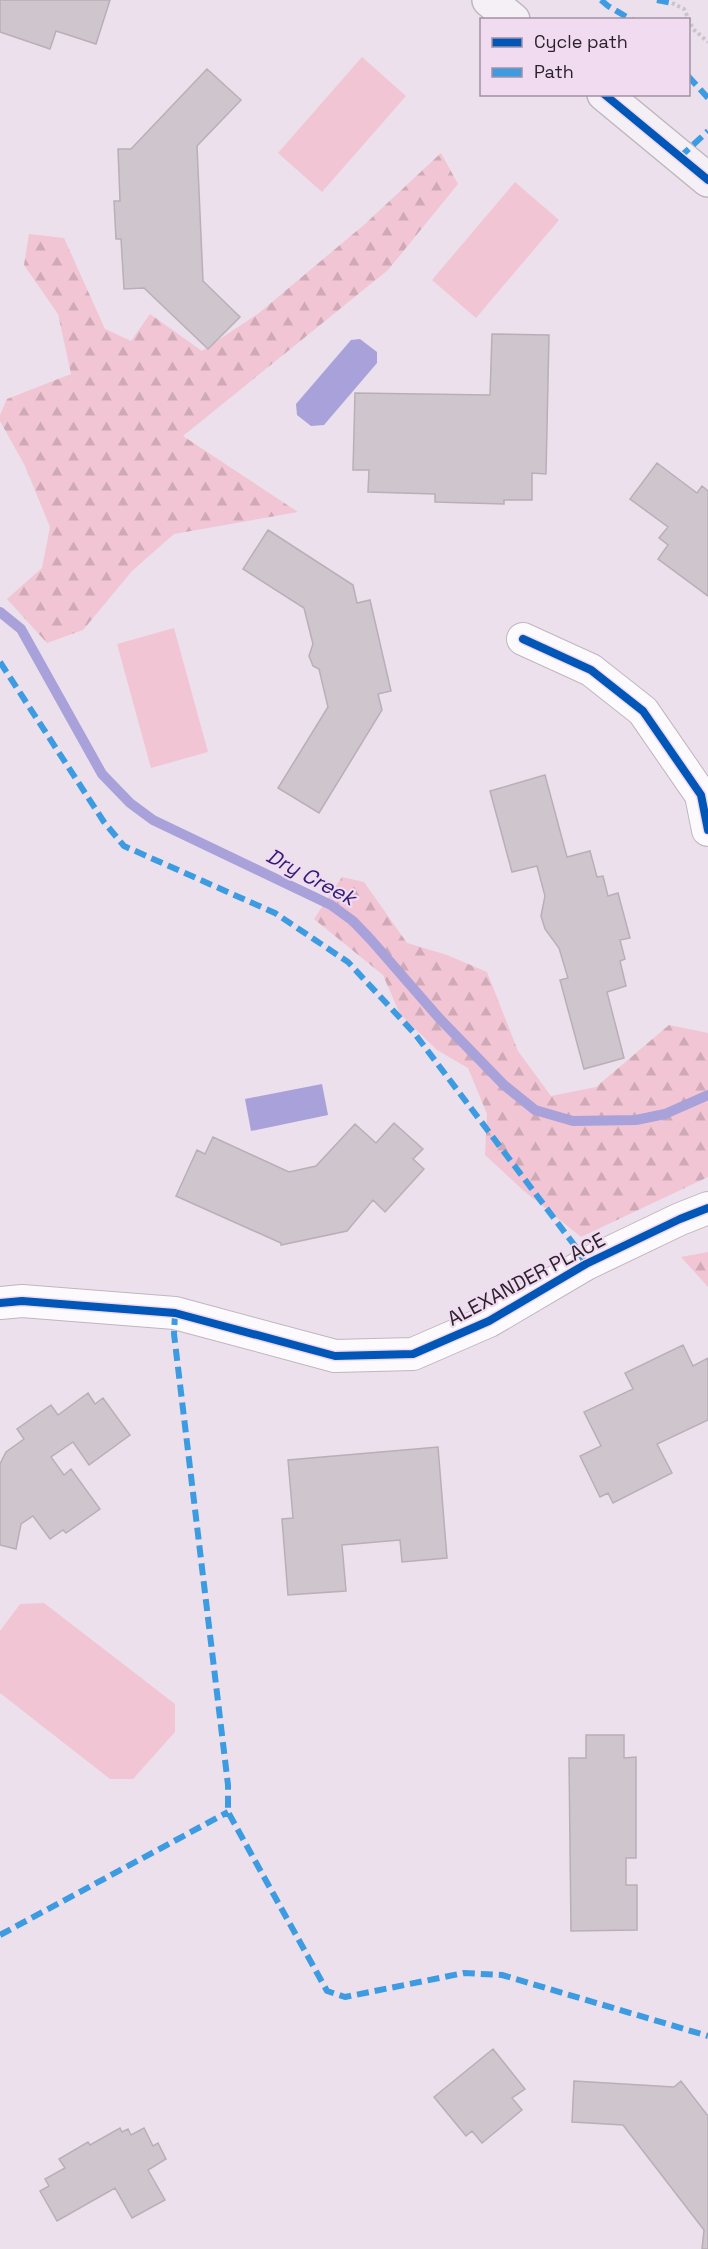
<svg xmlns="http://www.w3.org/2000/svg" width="708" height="2249" viewBox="0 0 708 2249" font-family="'Space Grotesk',sans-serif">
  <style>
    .green { fill: #f1c5d3 }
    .forest { fill: url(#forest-firs) }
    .water { fill: #a8a1da }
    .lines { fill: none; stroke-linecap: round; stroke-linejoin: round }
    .stream { stroke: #a8a1da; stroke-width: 10 }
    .building { fill: #cfc5cd; stroke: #b9afb7; stroke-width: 1.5 }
    .street-casing { stroke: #bfb6bf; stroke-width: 34 }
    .secondary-casing { stroke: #bfb6bf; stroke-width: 36 }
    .path { stroke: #c9c4c9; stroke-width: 4; stroke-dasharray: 3 3; stroke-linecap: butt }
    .street { stroke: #fcfafc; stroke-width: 32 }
    .secondary { stroke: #f4f0f5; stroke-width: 33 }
    .quiet { stroke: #3d9ce1; stroke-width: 6; stroke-dasharray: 12 6; stroke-linecap: butt }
    .cycleway-casing { stroke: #f1dbf1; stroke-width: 11 }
    .cycleway { stroke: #0057b8; stroke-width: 8 }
    .labels { text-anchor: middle; stroke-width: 4.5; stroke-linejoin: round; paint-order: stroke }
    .street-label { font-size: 20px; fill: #2b232c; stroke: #f1dbf1 }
    .water-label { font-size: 21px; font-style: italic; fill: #311c75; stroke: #f1dbf1 }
  </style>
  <defs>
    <pattern id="forest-firs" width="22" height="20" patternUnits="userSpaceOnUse" patternTransform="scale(1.5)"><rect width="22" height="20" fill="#f1c5d3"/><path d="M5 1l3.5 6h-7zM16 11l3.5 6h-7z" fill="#cfa9b5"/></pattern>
  </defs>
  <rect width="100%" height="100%" fill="#ece0ec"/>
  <!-- green -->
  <path class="green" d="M362,57L406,96L322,192L278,153Z
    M515,182L559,220L476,318L432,280Z
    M174,628L208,752L151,768L117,644Z
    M44,1603L175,1704V1732L133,1779H110L0,1693V1631L20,1604Z"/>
  <!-- forest -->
  <path class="forest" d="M441,153L458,184L388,270L183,436L298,512L174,534L132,571L83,630L47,643L7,599L42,568L50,527L25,466L0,421V415L7,399L71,374L58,314L24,265L29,234L64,238L105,329L131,341L150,314L202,351L259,313L365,224Z
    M342,877L364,882L407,943L447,955L487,972L518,1051L551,1096L596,1087L669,1025L708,1033V1177L581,1237L524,1191L485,1155L487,1114L468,1068L437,1050L400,1014L383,975L314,919Z
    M708,1252V1287L681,1257Z"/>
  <!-- water -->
  <path class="water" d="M360,339L377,352V363L324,425L311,426L297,415L296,404L351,340Z
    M322,1084L328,1115L251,1131L245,1099Z"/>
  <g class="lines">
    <!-- stream -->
    <path class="stream" d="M0,612L21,629L102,774L130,803L153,820L331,905L353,921L372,941L439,1018L504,1085L535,1110L573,1121L636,1120L665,1114L708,1095"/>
  </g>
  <!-- building -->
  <path class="building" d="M0,0H110L96,44L56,31L50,49L0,32Z
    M207,69L241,100L197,146L203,281L240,317L208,349L144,288L124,289L121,239H116L114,201H120L118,149H131Z
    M492,334L549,335L546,474L532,473V500H504V504L435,502V494L368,492L369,470H353L355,393L490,395Z
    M657,463L697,493L702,486L708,491V596L658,559L668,545L659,538L668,527L630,499Z
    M268,530L353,585L357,603L370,600L391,691L378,694L382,710L319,813L278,788L328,707L319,669L313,666L309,656L313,644L304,608L243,569Z
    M545,775L567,857L590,851L597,877L603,876L608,896L618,893L630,938L620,940L625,959L620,961L626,986L607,992L624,1058L584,1069L560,980L568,978L559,948L545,929L541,916L545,896L537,866L512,872L490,791Z
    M394,1123L423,1149L413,1159L424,1169L385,1212L373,1200L347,1231L281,1245V1243L176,1196L197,1150L205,1154L213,1137L289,1172L316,1166L355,1124L376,1143Z
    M683,1345L693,1366L708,1358V1420L657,1444L672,1473L613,1503L608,1493L600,1497L580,1456L601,1446L584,1412L633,1389L625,1373Z
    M88,1393L95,1404L103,1398L130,1435L89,1465L73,1442L51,1457L64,1475L71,1469L100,1509L66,1533L63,1530L50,1539L33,1516L21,1524L16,1549L0,1545V1464L6,1452L24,1439L17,1429L51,1405L58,1415Z
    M438,1447L447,1558L402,1562L400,1540L342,1545L346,1591L288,1595L282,1519L293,1518L288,1460Z
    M586,1735H624V1758L636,1757V1858H626V1885H637V1930L571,1931L569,1758H586Z
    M493,2049L525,2089L512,2098L522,2110L482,2143L472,2131L466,2136L434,2097Z
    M574,2081L674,2087L681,2081L708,2116V2249H702L704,2230L623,2125L572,2122Z
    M120,2128L122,2132L128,2129L131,2135L144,2128L153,2146L158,2143L166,2159L148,2170L165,2200L132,2218L115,2188L57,2221L40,2191L49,2186L45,2179L65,2168L59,2159L88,2142L90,2145Z"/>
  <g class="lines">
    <!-- street casing -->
    <g class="street-casing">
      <path id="street" d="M523,639L591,670L643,711L701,795L708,830
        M0,1303L22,1301L175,1313L335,1356L413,1354L489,1321L586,1264L680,1219L708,1208"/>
    </g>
    <!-- secondary casing -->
    <g class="secondary-casing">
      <path id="secondary" d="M489,0L513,20
        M604,94L708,180"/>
    </g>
    <!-- path -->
    <path class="path" d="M672,3L684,9L693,29L708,42"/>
    <!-- street -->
    <use href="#street" class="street"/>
    <!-- secondary -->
    <use href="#secondary" class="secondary"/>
    <!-- quiet -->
    <path class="quiet" d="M601,0L608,6L632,20
      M657,0L672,3
      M688,76L708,98
      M680,157L708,131
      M0,662L104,822L124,846L275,913L348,962L415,1034L575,1246L586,1264
      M175,1313L174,1334L228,1785V1812L327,1991L345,1997L464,1973L502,1975L708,2036
      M0,1935L228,1812"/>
    <!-- cycleway casing -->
    <g class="cycleway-casing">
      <path id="cycleway" d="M604,94L708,180
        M523,639L591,670L643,711L701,795L708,830
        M0,1303L22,1301L175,1313L335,1356L413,1354L489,1321L586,1264L680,1219L708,1208"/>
    </g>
    <!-- cycleway -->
    <use href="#cycleway" class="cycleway"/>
  </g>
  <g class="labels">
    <!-- street labels -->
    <g class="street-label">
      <text transform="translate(526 1279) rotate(-28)" y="7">ALEXANDER PLACE</text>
    </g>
    <!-- water labels -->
    <g class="water-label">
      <text transform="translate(311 877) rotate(28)" y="7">Dry Creek</text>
    </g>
  </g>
  <!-- legend -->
  <rect x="480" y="18" width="210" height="78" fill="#f1dbf1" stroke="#a291a2" stroke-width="1.5"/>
  <rect x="492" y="38" width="30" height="9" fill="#0057b8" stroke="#a291a2" stroke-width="1.5"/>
  <text x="534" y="48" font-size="18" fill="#2b232c">Cycle path</text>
  <rect x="492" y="68" width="30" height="9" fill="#3d9ce1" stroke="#a291a2" stroke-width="1.5"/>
  <text x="534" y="78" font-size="18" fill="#2b232c">Path</text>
</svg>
